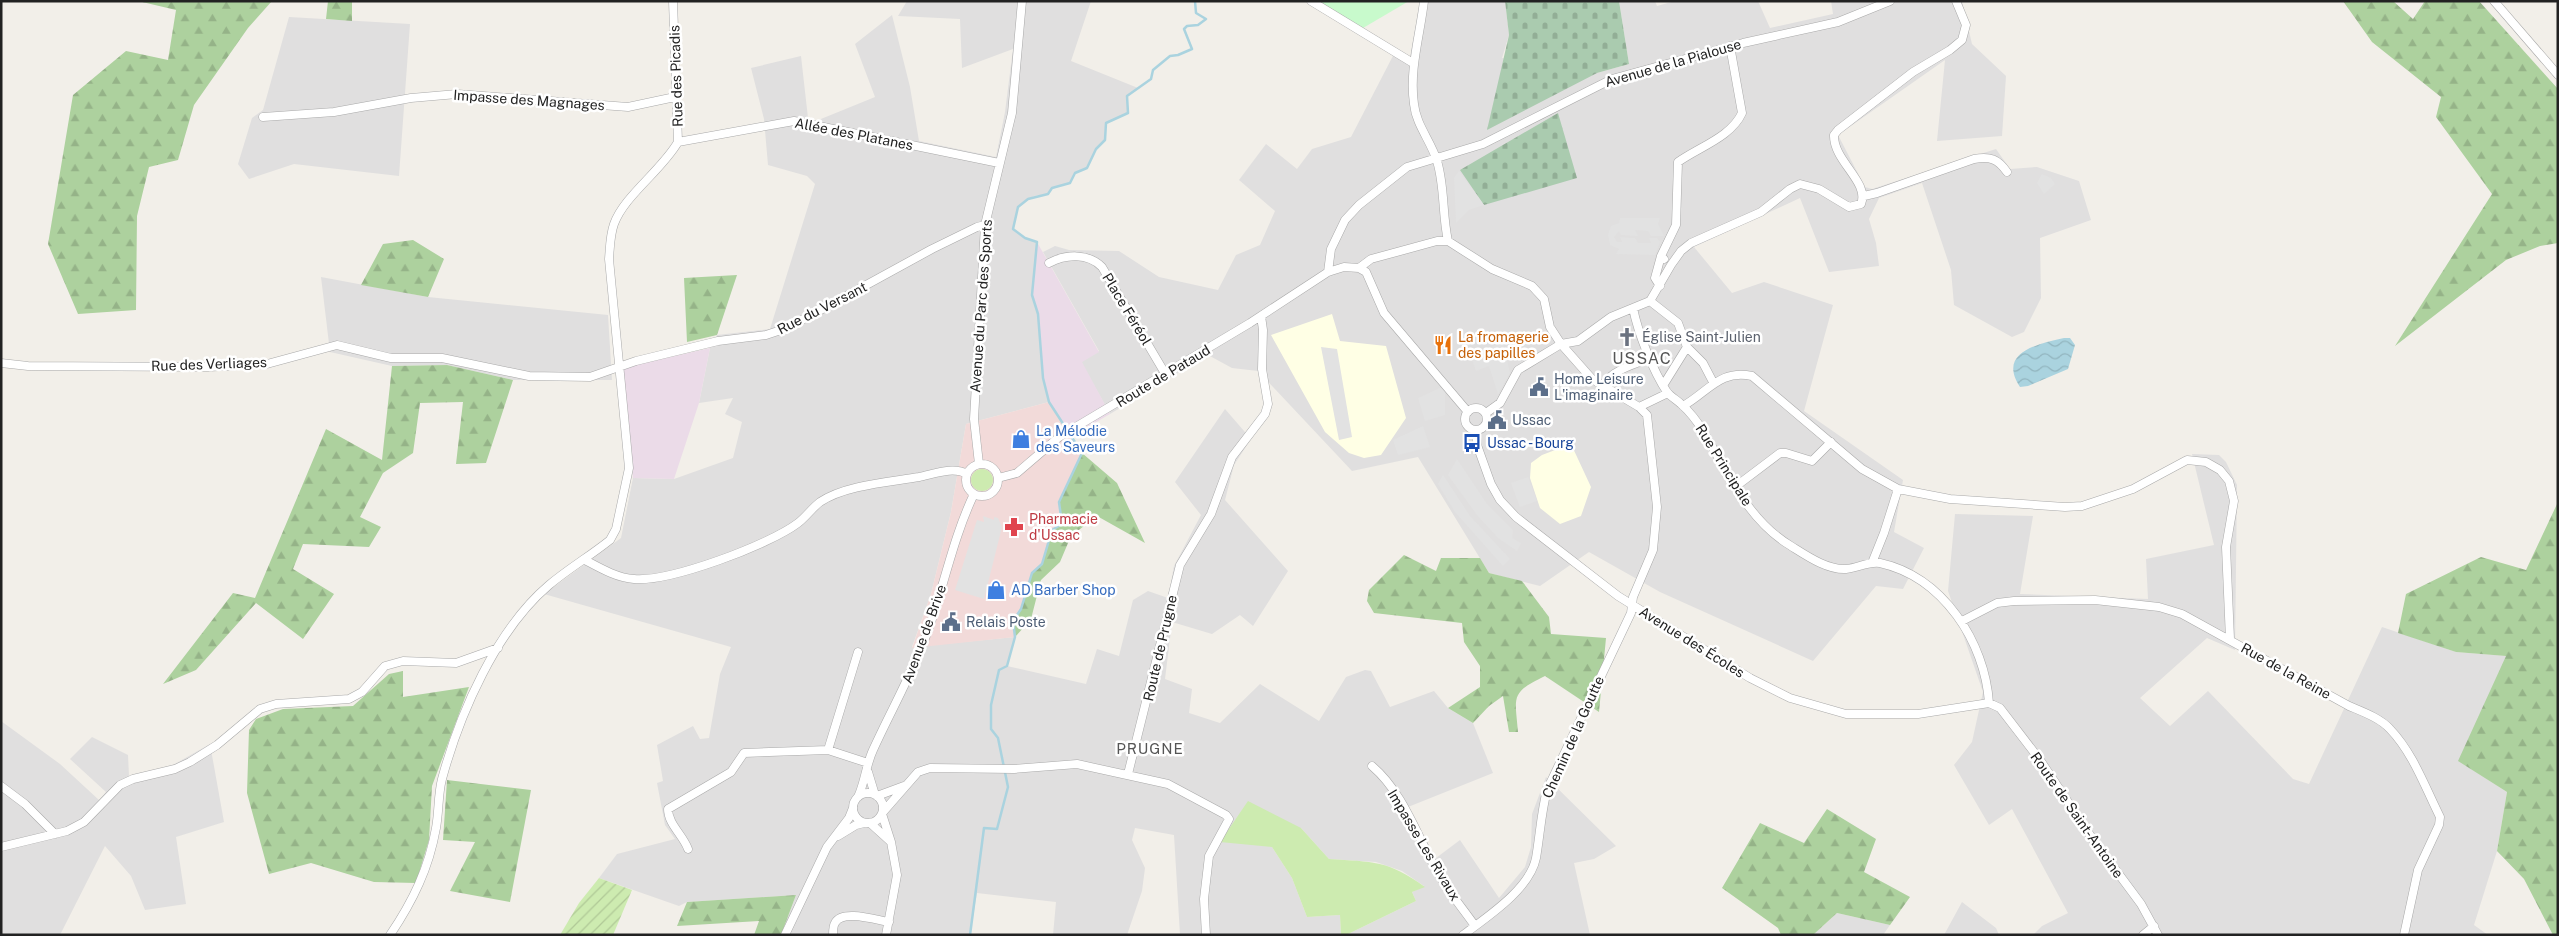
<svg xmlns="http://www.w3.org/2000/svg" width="2559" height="936" viewBox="0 0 2559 936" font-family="'Public Sans',sans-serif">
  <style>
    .residential { fill: #e0dfdf }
    .commercial { fill: #f2dad9 }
    .industrial { fill: #ebdbe8 }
    .education { fill: #ffffe5 }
    .grass { fill: #cdebb0 }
    .forest { fill: url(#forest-firs) }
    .cemetery { fill: url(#cemetery-stones) }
    .park { fill: #c8facc }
    .garden { fill: url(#garden-furrows) }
    .parking { fill: #e2e2e2 }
    .water { fill: url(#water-waves) }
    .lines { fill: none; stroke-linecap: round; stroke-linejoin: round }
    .stream { stroke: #aad3df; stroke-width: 2.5 }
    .minor-casing { stroke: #a9a9a9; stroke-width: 9 }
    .minor { stroke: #fff; stroke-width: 8 }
    .labels { text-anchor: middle; stroke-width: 5; stroke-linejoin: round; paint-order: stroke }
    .street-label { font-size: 14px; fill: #222; stroke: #fff }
    .food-label { font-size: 14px; fill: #c56008; stroke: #fff; text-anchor: start }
    .worship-label { font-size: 14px; fill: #5b616d; stroke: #fff; text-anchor: start }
    .service-label { font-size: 14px; fill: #4e5e75; stroke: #fff; text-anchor: start }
    .shop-label { font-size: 14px; fill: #366cbe; stroke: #fff; text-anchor: start }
    .transit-label { font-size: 14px; fill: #164399; stroke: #fff; text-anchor: start }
    .health-label { font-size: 14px; fill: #be3a42; stroke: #fff; text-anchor: start }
    .neighbourhood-label { font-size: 15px; letter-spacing: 1px; fill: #555; stroke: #fff }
    .quarter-label { font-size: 16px; letter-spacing: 1px; fill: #555; stroke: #fff }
  </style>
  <defs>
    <pattern id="forest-firs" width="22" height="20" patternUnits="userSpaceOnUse" patternTransform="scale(1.25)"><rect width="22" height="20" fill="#add19e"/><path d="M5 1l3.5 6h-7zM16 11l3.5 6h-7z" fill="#95b388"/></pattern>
    <pattern id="cemetery-stones" width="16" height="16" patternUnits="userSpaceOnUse" patternTransform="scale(1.25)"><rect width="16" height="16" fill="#aacbaf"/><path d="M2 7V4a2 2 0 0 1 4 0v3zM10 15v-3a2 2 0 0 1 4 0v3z" fill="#92ae96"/></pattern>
    <pattern id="garden-furrows" width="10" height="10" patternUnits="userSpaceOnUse" patternTransform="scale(1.25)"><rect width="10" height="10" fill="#cdebb0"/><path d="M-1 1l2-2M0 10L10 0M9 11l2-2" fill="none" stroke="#b0c997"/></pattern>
    <pattern id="water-waves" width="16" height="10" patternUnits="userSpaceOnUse" patternTransform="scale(1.25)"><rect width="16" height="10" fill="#aad3df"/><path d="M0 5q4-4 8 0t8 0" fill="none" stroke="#92b5bf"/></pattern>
  </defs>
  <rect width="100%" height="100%" fill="#f2efe9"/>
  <!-- residential -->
  <path class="residential" d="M907,1H1091L1071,61L1138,88L1127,96L1128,113L1106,123L1105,140L1096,149L1087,168L1075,173L1070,183L1052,188L1048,194L1034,196L1018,207L1013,229L1025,238L1037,242L1032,295L1038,314L1043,378L1049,402L966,424L951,512L931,594L912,647L1015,637L1007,666L1086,684L1097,649L1119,656L1133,600L1148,591L1168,598L1174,566L1201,515L1175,482L1225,409L1251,439L1234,465L1225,500L1288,571L1253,626L1240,615L1212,634L1172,622L1165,679L1192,689L1189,713L1220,723L1260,684L1319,721L1346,677L1365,670L1371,671L1390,707L1434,691L1448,708L1473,723L1493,773L1408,807L1436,858L1460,840L1499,898L1525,867L1531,847L1532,814L1546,777L1616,846L1594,859L1574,863L1590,935H1346L1416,901L1412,892L1424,886L1402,871L1376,862L1329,859L1301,828L1272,847L1292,878L1307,917L1340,915L1341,935H1180L1174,835L1135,828L1132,840L1145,868L1142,891L1127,935H1053L1056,902L977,893L970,935H781L796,895L687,902L679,906L599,878L617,854L675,839L665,825L657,783L663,781L657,745L693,726L700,739L709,738L720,674L731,647L544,594L621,538L633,478L674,479L733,458L742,422L725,414L733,398L699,403L710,348L717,335L770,329L815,184L807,176L768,165L764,119L751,68L801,56L808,118L816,121L875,97L855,44L892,15L910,87L919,141L996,157L1005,112L1013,49L962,68L960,19L898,16Z
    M1420,1H1505L1509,35L1502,58L1597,73L1629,64L1619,1H1655L1657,6L1675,1H1758L1770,28L1833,14L1831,1H1962L1972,44L2006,76L2002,136L1937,141L1945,60L1838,135L1865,187L1872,189L1996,149L2010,169L2037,167L2079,181L2091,220L2040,238L2041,298L2024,332L2012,337L1954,305L1951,270L1922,183L1879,198L1869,219L1876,243L1879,266L1829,272L1800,198L1694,247L1732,293L1764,282L1833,305L1804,411L1903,480L1894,532L1924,548L1903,589L1876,586L1813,661L1660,592L1589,552L1540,586L1489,573L1418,457L1352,471L1258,371L1232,368L1208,355L1110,414L1081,362L1099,351L1043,252L1055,246L1069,250L1119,251L1159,277L1218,290L1236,255L1260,245L1275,211L1239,180L1266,144L1297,169L1312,149L1351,137L1396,50L1410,57Z
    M289,17L410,24L399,176L294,164L249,179L238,164L252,118L263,110Z
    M321,277L428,297L608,315L612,380H513L447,365L392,366L330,352Z
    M2192,454L2219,455L2226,462L2237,485L2235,650L2207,638L2140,698L2170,726L2208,691L2293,779L2309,784L2382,627L2456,652L2507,656L2459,761L2507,792L2497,851L2474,925L2488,935H2033L2042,926L2068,913L2012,809L1989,825L1954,765L1972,742L1983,692L1948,591L1955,514L2033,516L2020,594L2148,599L2146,559L2214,545Z
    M1,721L60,764L99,800L106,792L70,759L92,737L128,755L129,776L173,765L210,744L224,822L176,837L186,904L145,910L131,876L105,846L60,935H1Z
    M1962,902L1996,928L1999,935H1944Z
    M1837,913L1890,925L1883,935H1813Z"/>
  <!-- commercial -->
  <path class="commercial" d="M1049,402L1082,453L1059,502L1062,524L1052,530L1042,564L1032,573L1021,609L1013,621L1015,637L912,648L931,594L951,512L966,424Z"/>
  <!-- industrial -->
  <path class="industrial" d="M1037,242L1099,352L1082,362L1110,414L1071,437L1049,402L1043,378L1038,314L1032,295Z
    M710,348L699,403L674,479L633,478L622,368Z"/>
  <!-- education -->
  <path class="education" d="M1332,314L1340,341L1386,346L1406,418L1381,455L1364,458L1349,453L1325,432L1271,335Z
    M1571,444L1591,487L1581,516L1560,524L1540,508L1530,478L1531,463L1542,455Z"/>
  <!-- grass -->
  <path class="grass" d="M971 480a11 11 0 1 1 22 0a11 11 0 1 1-22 0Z
    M1248,801L1301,828L1329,859C1373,862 1388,860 1425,887L1412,892L1416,901L1346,935H1341L1340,915L1307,917L1292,878L1272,847L1220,842Z"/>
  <!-- forest -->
  <path class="forest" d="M138,1H272L248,28L194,105L178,160L149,167L137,216L136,310L78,314L48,244L73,95L126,51L168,60L176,10Z
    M328,1H352V21L326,19Z
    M2343,1H2393L2413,19L2425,1H2479L2558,89V243L2540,246L2506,260L2395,346L2492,194L2436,117L2441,97L2372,42Z
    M413,240L444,259L428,297L361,285L383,244Z
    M737,275L717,335L687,342L684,278Z
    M447,365L513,380L486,463L456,464L463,402L420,403L413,453L383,473L360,517L381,527L369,547L303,544L293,569L334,594L303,639L256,603L196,670L163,684L233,593L255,598L326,429L382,460L392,366Z
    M1082,453L1117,483L1145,543L1097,516L1071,536L1060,562L1041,580L1031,619L1015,637L1013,621L1021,609L1032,573L1042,564L1052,530L1062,524L1059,502Z
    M2558,502V935H2553L2524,879L2497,851L2507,792L2458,761L2506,656L2456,652L2398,633L2406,594L2481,557L2526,570Z
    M1404,555L1436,571L1441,558H1480L1489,573L1522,581L1549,617L1551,634L1606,638L1599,712L1545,676C1510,693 1515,696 1518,732H1509L1503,696L1489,706L1473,723L1448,708L1480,687V666L1464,642L1462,623L1374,613L1367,601L1369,590Z
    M403,671V697L469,687L432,786L429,840L416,883L374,882L311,863L269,874L247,793L249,730L256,719L283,709L353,706L389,674Z
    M447,780L531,790L510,902L450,891L475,842L443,840Z
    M1827,809L1876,839L1864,872L1910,897L1890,925L1837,913L1813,935H1781L1778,928L1722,888L1760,823L1804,843Z
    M796,895L781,935H754L759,921L677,926L687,902Z"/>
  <!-- cemetery -->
  <path class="cemetery" d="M1505,1H1619L1629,64L1597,73L1487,130L1509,35Z
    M1558,113L1577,178L1484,205L1460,170Z"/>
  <!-- park -->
  <path class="park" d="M1317,1H1409L1363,28Z"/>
  <!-- garden -->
  <path class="garden" d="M599,878L632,890L613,935H560L579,903Z"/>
  <!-- parking -->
  <path class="parking" d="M1459,171L1484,205L1469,210L1456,223L1454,178Z
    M2042,174L2051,178L2055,184L2044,194L2037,183Z
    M1620,218H1660L1658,224L1664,236H1651L1648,231L1635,230L1638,236L1621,235L1619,231L1614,237L1617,242H1622L1620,237L1635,238L1638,243H1651L1649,238H1657L1660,242L1655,255L1616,254L1619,249L1610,245L1608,235L1611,226L1619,223Z
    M1503,343L1510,373L1498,394L1489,366L1476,371L1470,354Z
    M1321,347L1337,349L1352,437L1339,440Z
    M1650,363L1663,392L1638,403L1623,375Z
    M1442,387L1445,391V415L1425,421L1418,398Z
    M1423,426L1430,447L1398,455L1393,440Z
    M1457,459L1487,504L1513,530L1512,538L1521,543L1517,551L1498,538L1477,515L1448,475Z
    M1443,475L1470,516L1510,559L1503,566L1455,512L1438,484Z
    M1528,477L1537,501L1520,507L1511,483Z
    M983,516L994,520V517L998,518L1002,527L984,599L955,590L977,520L984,522Z"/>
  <!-- water -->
  <path class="water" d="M2064,338H2070L2075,345L2068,369L2028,386L2020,387C1997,352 2038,344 2064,338Z"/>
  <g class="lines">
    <!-- stream -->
    <path class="stream" d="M970,935L984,828L997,829L1008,787L998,738L991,729V705L999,670L1007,666L1015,637L1013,621L1021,609L1032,573L1042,564L1052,530L1062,524L1059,502L1082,453L1049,402L1043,378L1038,314L1032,295L1037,242L1025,238L1013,229L1018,207L1028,199L1048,194L1052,188L1070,183L1075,173L1087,168L1096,149L1105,140L1106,123L1128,113L1127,96L1151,79L1153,70L1170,56L1178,55L1192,49L1184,29L1187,26L1198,25L1206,19L1196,13L1195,1"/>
    <!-- minor casing -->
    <g class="minor-casing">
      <path id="minor" d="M1311,1L1413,63
        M1424,1C1420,35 1409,70 1414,104C1416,125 1431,141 1437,161C1445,187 1442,214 1448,241L1492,269L1532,286L1544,299L1550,327L1561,344L1518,370L1500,403L1486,413
        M2494,1L2558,75
        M263,117L334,112L411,98L457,94L628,107L675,97
        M678,142L794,121L999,163
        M1864,196L1877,193L1974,159C1990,156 1998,159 2007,172
        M1661,256L1676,225L1678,162C1699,147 1731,137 1742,113L1730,46
        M1049,263C1066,254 1088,253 1102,267L1166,375
        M1359,268L1371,259L1437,241H1448
        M1328,272L1331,249L1345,220L1359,205L1407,167L1483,144L1612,79L1743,43L1838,22L1890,1
        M1660,286L1655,278L1661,256L1664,259
        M1650,301L1678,323L1687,347L1703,363L1714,384
        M1633,308C1638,333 1653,371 1667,392C1671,397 1677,400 1681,404C1690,412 1697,421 1703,431C1728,472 1747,520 1791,546C1807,556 1827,570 1846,569C1858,568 1869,561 1880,563C1943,577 1985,642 1989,703
        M1,363L28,366L208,367L267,364L337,345L391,358H442L529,376L590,377L636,361L718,341L766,335L778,331L806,318L932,249L977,227L985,225
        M1664,384L1687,347
        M1602,386C1612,370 1634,364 1651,358
        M1683,406C1708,392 1720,369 1752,376L1862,469L1898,489L1950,499L2065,507L2082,506L2133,489L2187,460L2206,462L2220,470L2229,481L2234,501L2226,547L2230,639
        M1639,407L1668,393
        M1465 419a11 11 0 1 1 22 0a11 11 0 1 1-22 0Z
        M1476,430L1477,445L1491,484L1500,500L1516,517L1618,596L1750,678L1790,698L1846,714H1918L1989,703
        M966 480a16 16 0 1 1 32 0a16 16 0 1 1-32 0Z
        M979,464L974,419L985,225L1012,113L1022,1
        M998,478L1017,473L1059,437L1250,323L1328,272L1344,267L1359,268L1366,272L1384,313L1468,412
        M1735,487L1780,453H1786L1812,461L1831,442
        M585,560C600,568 617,578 634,579C670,582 769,545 798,523C806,517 812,508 820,502C845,485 890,482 919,477C934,474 953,466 967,474
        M1872,563L1884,533L1898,489
        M1962,621L1997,603L2014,601L2095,600L2159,607L2182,614L2349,706C2363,712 2380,718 2390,729C2413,753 2425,787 2440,817L2439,825L2418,870L2404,935
        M1989,703L2000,708L2040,760L2092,838L2141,904L2158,935
        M828,750L858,652
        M1372,766C1405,794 1419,842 1441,878C1451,895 1464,910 1475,926
        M868,772L875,795
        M1128,774L1180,565L1211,514L1232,457L1265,414L1268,404L1262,369L1263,330L1261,316
        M1,786L25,804L55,834
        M853 808a15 15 0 1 1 30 0a15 15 0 1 1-30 0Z
        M877,796L904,786
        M858,797C865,782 866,765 873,750C892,708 915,669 930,625C945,581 954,536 974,494
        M883,812L918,772L930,768L1014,769L1077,764L1168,784L1226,815L1229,819L1209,856L1204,899L1206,935
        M870,823L891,842L882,814
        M838,836L856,825L864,823
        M1,847L67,831L84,822L120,785L133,779L175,769L190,762L217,745L260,709L276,704L349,699L362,692L385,666L403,661L456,663L498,648
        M688,849C683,835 668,824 668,809L731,772L744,753L828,750L868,763
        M390,935C413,901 429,868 436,828C439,812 438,794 442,779C460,713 496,630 549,585C568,569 590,556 610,540L616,529L629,468L609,259C610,247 610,235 614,224C624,196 662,170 678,142L673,1
        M785,935L827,847L849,818L853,808
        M833,935C833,931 833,926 835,923C842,909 876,920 889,922
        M886,935L897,875L891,842
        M1463,935C1487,917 1530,889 1536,858C1540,835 1541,813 1547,790L1631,613L1633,597L1653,550L1657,507L1647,415L1639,407L1592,379L1561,344L1578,341L1611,317L1650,301L1671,265L1681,251L1691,243L1761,212L1790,189L1800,184L1819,189L1849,207L1861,204C1870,182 1833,161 1834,135L1838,130L1913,72L1950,50L1962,40L1966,25L1956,1
        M2143,935L2154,926"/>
    </g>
    <!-- minor -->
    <use href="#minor" class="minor"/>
  </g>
  <!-- icons -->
  <defs>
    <g id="church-bare" transform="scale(1.5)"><path d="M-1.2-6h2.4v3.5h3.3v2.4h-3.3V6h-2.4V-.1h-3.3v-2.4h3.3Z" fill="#6b7280" stroke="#fff" stroke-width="2.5" paint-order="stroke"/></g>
    <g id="restaurant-bare" transform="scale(1.5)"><path d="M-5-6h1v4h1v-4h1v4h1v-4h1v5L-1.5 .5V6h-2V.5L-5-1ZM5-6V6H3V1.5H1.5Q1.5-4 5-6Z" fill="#e8710a" stroke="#fff" stroke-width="2.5" paint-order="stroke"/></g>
    <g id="civic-bare" transform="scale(1.5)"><path d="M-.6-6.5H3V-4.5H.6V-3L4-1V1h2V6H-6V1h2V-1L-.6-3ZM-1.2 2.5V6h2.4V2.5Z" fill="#5c6f8a" stroke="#fff" stroke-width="2.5" paint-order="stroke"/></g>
    <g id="shop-bare" transform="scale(1.5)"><path d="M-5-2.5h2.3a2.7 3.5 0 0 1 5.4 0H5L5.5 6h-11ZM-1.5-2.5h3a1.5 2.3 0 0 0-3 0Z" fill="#3f7fe0" stroke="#fff" stroke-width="2.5" paint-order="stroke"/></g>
    <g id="bus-bare" transform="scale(1.5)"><path d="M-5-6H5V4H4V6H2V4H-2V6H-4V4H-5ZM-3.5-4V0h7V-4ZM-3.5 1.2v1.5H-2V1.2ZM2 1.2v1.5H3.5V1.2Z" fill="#1a4fb4" stroke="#fff" stroke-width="2.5" paint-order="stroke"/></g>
    <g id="pharmacy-bare" transform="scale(1.5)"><path d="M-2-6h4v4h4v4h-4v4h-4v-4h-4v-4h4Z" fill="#e0444e" stroke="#fff" stroke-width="2.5" paint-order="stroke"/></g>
  </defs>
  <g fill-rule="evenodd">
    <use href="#church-bare" x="1627" y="337"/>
    <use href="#restaurant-bare" x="1443" y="345"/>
    <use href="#civic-bare" x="1539" y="387"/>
    <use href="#civic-bare" x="1497" y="420"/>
    <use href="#shop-bare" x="1021" y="439"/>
    <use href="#bus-bare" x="1472" y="443"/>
    <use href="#pharmacy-bare" x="1014" y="527"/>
    <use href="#shop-bare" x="996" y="590"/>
    <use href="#civic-bare" x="951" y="622"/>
  </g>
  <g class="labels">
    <!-- street labels -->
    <g class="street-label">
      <text transform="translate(1673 63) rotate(-16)" y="5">Avenue de la Pialouse</text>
      <text transform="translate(676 76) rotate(-92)" y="5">Rue des Picadis</text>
      <text transform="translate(529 100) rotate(4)" y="5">Impasse des Magnages</text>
      <text transform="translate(854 134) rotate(11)" y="5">Allée des Platanes</text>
      <text transform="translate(981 306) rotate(-86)" y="5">Avenue du Parc des Sports</text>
      <text transform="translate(822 308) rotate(-27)" y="5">Rue du Versant</text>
      <text transform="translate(1127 309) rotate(59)" y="5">Place Féréol</text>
      <text transform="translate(209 364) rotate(-2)" y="5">Rue des Verliages</text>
      <text transform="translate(1163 376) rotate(-31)" y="5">Route de Pataud</text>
      <text transform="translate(1724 465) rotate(58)" y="5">Rue Principale</text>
      <text transform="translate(924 634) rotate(-70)" y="5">Avenue de Brive</text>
      <text transform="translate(1692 642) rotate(32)" y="5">Avenue des Écoles</text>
      <text transform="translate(1160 648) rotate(-77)" y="5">Route de Prugne</text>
      <text transform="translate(2286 671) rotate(29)" y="5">Rue de la Reine</text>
      <text transform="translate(1573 737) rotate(-66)" y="5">Chemin de la Goutte</text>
      <text transform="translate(2077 815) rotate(55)" y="5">Route de Saint-Antoine</text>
      <text transform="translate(1424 845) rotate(59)" y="5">Impasse Les Rivaux</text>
    </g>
    <!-- food labels -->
    <g class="food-label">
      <text x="1458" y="342">La fromagerie<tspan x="1458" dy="16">des papilles</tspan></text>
    </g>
    <!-- worship labels -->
    <g class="worship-label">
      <text x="1642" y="342">Église Saint-Julien</text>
    </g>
    <!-- service labels -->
    <g class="service-label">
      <text x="1554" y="384">Home Leisure<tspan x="1554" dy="16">L'imaginaire</tspan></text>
      <text x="1512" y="425">Ussac</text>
      <text x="966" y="627">Relais Poste</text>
    </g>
    <!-- shop labels -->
    <g class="shop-label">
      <text x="1036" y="436">La Mélodie<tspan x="1036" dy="16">des Saveurs</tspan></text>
      <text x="1011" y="595">AD Barber Shop</text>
    </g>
    <!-- transit labels -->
    <g class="transit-label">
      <text x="1487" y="448">Ussac - Bourg</text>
    </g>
    <!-- health labels -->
    <g class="health-label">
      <text x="1029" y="524">Pharmacie<tspan x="1029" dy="16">d'Ussac</tspan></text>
    </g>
    <!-- neighbourhood labels -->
    <g class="neighbourhood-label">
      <text x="1150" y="754">PRUGNE</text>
    </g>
    <!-- quarter labels -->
    <g class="quarter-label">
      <text x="1642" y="364">USSAC</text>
    </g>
  </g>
  <!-- border -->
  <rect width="2559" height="936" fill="none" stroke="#222222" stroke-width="5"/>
</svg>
